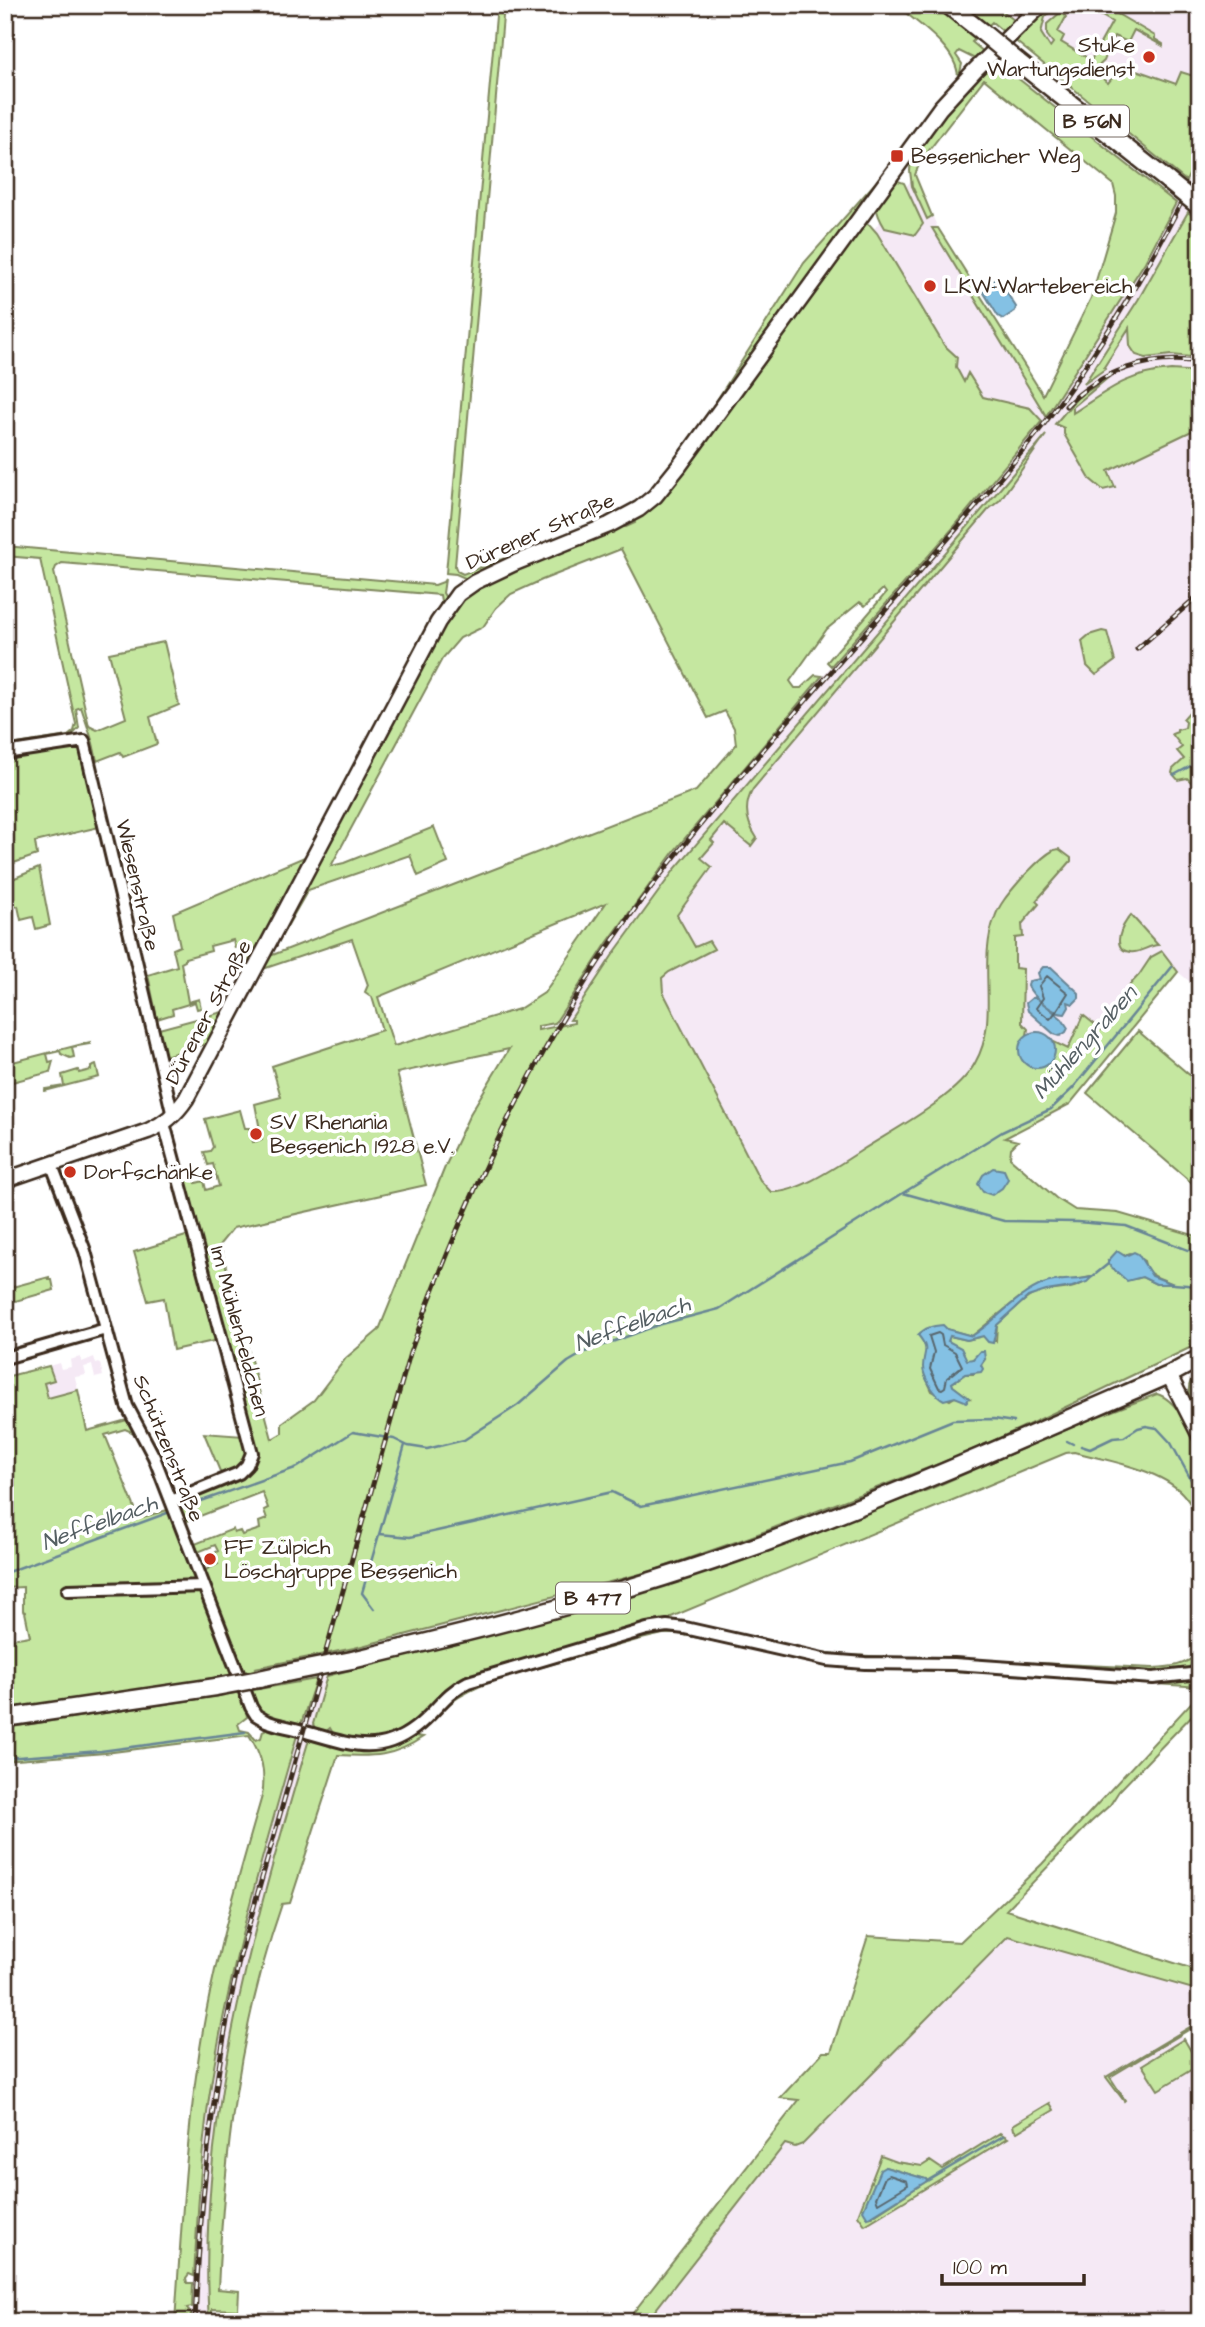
<svg xmlns="http://www.w3.org/2000/svg" width="1205" height="2327" viewBox="0 0 1205 2327" font-family="'Architects Daughter',sans-serif">
  <style>
    .built { fill: #f5e9f5 }
    .green { fill: #c5e7a0; stroke: #80885f; stroke-width: 2; fill-rule: evenodd }
    .water { fill: #84c1e4; stroke: #678595; stroke-width: 2 }
    .lines { fill: none; stroke-linecap: round; stroke-linejoin: round }
    .shore { stroke: #58666d; stroke-width: 2 }
    .stream { stroke: #678595; stroke-width: 2.5 }
    .street-casing { stroke: #3b2a1e; stroke-width: 16 }
    .secondary-casing { stroke: #3b2a1e; stroke-width: 19 }
    .primary-casing { stroke: #3b2a1e; stroke-width: 21 }
    .street { stroke: #fff; stroke-width: 10 }
    .secondary { stroke: #fff; stroke-width: 14 }
    .primary { stroke: #fff; stroke-width: 16 }
    .rail-casing { stroke: #3b2a1e; stroke-width: 5 }
    .rail { stroke: #fff; stroke-width: 2.5; stroke-dasharray: 8; stroke-linecap: butt }
    .primary-bridge-casing { stroke: #3b2a1e; stroke-width: 21; stroke-linecap: butt }
    .primary-bridge { stroke: #fff; stroke-width: 16 }
    .poi-dot { fill: #c8321e; stroke: #fff; stroke-width: 2.5 }
    .labels { text-anchor: middle; stroke-width: 7; stroke-linejoin: round; paint-order: stroke }
    .shield { fill: #fff; stroke: #766a62; stroke-width: 2 }
    .shield-label { font-size: 19px; font-weight: bold; fill: #3b2a1e }
    .poi-label { font-size: 21px; fill: #3b2a1e; stroke: #fff; text-anchor: start }
    .street-label { font-size: 21px; fill: #3b2a1e; stroke: #fff }
    .water-label { font-size: 23px; font-style: italic; fill: #555f63; stroke: #fff }
  </style>
  <rect width="100%" height="100%" fill="#fff"/>
  <filter id="ink" filterUnits="userSpaceOnUse"><feTurbulence type="fractalNoise" baseFrequency=".0143" numOctaves="2"/><feDisplacementMap in="SourceGraphic" scale="14" xChannelSelector="R" yChannelSelector="G"/><feConvolveMatrix kernelMatrix="1 2 1 2 8 2 1 2 1" color-interpolation-filters="sRGB"/></filter>
  <g filter="url(#ink)">
    <!-- built -->
    <path class="built" d="M996,5H1200V192L1123,324L1104,367L1159,278L1200,251V990L1178,972L1070,1104L1062,1110L995,1143L976,1127L773,1224L649,1028L683,873L989,509L1000,500L1037,447L675,869L614,953L570,1020L555,1023L607,943L675,850L749,761L1026,441L985,417L868,237L915,175L939,231L1043,396L1166,224L1195,165Z
      M80,1357L82,1362L94,1357L96,1364L100,1363L103,1376L95,1378L92,1365L84,1367L86,1375L75,1377L78,1390L48,1398L44,1383L54,1380L49,1366L59,1363L61,1369L71,1367L70,1360Z
      M327,1676L311,1731L300,1726L316,1679Z
      M297,1736L309,1740L257,1923L233,2030L209,2224L207,2289L209,2322H191L198,2210L207,2119L222,2022L244,1927Z
      M1002,1915L1200,1975V2021L1180,2033L1200,2066V2322H639L784,2137Z"/>
    <!-- green -->
    <path class="green" d="M497,5H504L455,566L457,571L463,574L607,519L634,503L647,493L670,465L715,403L804,263L876,182L958,77C957,48 917,23 896,5H935L976,38L972,42L985,53L975,59L959,51L956,55L962,64L958,81L927,118L659,485L636,506L622,515L467,579L456,574L446,573Z
      M962,5H996L1015,21L1005,33L992,22L988,26Z
      M1048,5H1056L1045,17L1041,33L1050,47L1053,43L1047,35V24L1062,11L1066,17L1058,32L1064,36L1061,42L1091,60L1112,22L1083,5H1102L1155,36V39L1163,44V46L1134,30L1128,42L1114,36L1104,61L1092,72L1097,76L1102,74L1107,77L1104,80L1108,83L1122,65L1176,84L1181,72L1200,78V153L1186,181L1013,39Z
      M996,61L1176,203L1145,262L1046,416L932,228H938L1043,395L1091,298L1116,213V196L1113,184L984,79L920,162L915,175L932,216L927,219L912,186L910,171L911,158L941,114Z
      M895,180L904,183L923,224L915,235L885,228C869,202 878,201 895,180Z
      M1188,212L1200,222V358L1172,355L1146,358L1136,355L1130,346L1129,328L1104,367L1105,369L1084,384L1138,300Z
      M865,223L870,225L877,233L944,345L957,357L956,367L964,382L968,373L983,397L1030,408L1042,421L954,527L831,666L827,662L886,593L883,589L865,606L860,602L827,629L790,681L795,688H801L815,675L822,676L675,850L607,943L555,1023L538,1026V1030L574,1023V1020H570L614,953L675,869L1046,435L1000,500L989,509L753,789C743,806 746,822 757,838L751,846L724,824L711,840L714,843L701,858L712,867L677,915L695,947L709,941L714,949L669,972L662,978L663,992L760,1180L771,1192C798,1194 840,1164 862,1150C895,1129 957,1097 975,1063C1001,1018 976,964 995,917C1000,902 1012,890 1022,878C1032,868 1041,857 1054,850L1059,849L1071,858V861L1036,901L1039,904L1022,924L1023,937L1015,938V968L1023,969L1022,1023L1028,1029L1027,1035L1022,1040L1046,1065L1054,1054L1052,1041L1068,1049L1083,1015L1102,1030L1131,995L1125,990L1139,975L1151,957L1162,951L1178,972L1070,1104L1005,1138L1018,1141L1011,1148L1010,1158L1056,1198L1075,1210L1118,1213L1200,1237V1343L1030,1424L959,1456L750,1537L652,1571L354,1648L255,1668L256,1670L157,1688L5,1710V1640L30,1636L25,1612L23,1611V1587L5,1588V1377L49,1366L54,1380L44,1383L48,1398L78,1390L87,1431L127,1420L134,1433L125,1429L105,1435L139,1518L171,1509L196,1579L198,1591L203,1595L201,1572L218,1564L213,1554L218,1551L215,1545L198,1552L195,1544L233,1529L234,1533L240,1531L242,1535L260,1529L259,1522L267,1519L264,1510L268,1508L262,1492L187,1521L177,1507L180,1503L222,1476L204,1433L243,1436L218,1340L173,1350L164,1298L148,1301L134,1252L189,1235L181,1203L191,1200L185,1180L194,1177L196,1183L204,1181L206,1190L219,1186L213,1164L208,1165L204,1152L210,1151L213,1147L205,1119L240,1110L245,1128H249L253,1142L262,1140L255,1104L281,1097L272,1066L382,1030L372,997L365,992L368,985L352,939L260,970L302,888L308,886L310,881L308,879L451,610L480,583L619,527H626L635,523L634,519L860,225ZM621,549L708,718L725,711L734,728L736,745L696,791L270,956L308,890L410,855L418,876L448,863L434,827L344,863L331,866L442,659L460,638L483,627L496,608L511,594L542,580ZM606,903L544,993L519,1009L394,1046L378,997ZM509,1049L470,1114L445,1167L379,1330L346,1358L314,1400L282,1423V1433L272,1439L220,1244L233,1228L426,1185L397,1073ZM1130,1253L1144,1261C1147,1277 1159,1277 1171,1283L1156,1284L1142,1277C1127,1283 1116,1273 1108,1261ZM1090,1277C1079,1292 1053,1288 1037,1293C1024,1297 1008,1316 997,1325L996,1341L983,1336L967,1340L950,1336L948,1341L967,1360L970,1361L978,1355L985,1359L974,1374H965L952,1383L953,1386L969,1398L955,1397L950,1400L932,1391L924,1373V1359L927,1352L923,1341L947,1329L972,1336L1020,1297L1060,1280L1067,1282Z
      M1171,370L1200,372V427L1108,471L1115,487L1103,490L1090,479L1064,434V428L1055,424L1077,398L1109,377L1073,407V413C1110,389 1126,374 1171,370Z
      M5,546L435,585L443,582L445,579L443,593L446,598V602L249,967L244,947L235,948L233,940L210,946L211,951L185,958V961L181,963L188,1002L199,999L201,1008L197,1009L195,1002L172,1009L173,1014L157,1019L159,1029L226,1011L209,1043L165,1056L148,975L177,966L173,949L180,946L173,913L307,856L439,608L441,601L440,595L62,563L56,567L54,572L89,726L97,730L126,718L109,653L164,642L179,705L150,717L157,744L123,757L120,752L97,761L93,743L81,707L76,709L79,728L68,740L11,749L10,745L68,736L74,731L76,724L40,559L5,556Z
      M1102,631L1107,632L1115,661L1096,675L1087,666L1082,641L1089,635Z
      M1198,702L1200,703V797L1193,791L1196,787L1187,778L1178,780L1172,773L1173,769L1184,759L1177,751L1182,747L1172,734L1177,732V730L1185,728L1186,722L1183,719Z
      M76,746L82,751L99,827L35,842L37,855L5,866V853L10,851L5,832V757Z
      M39,868L50,925L36,929L33,917L21,920L18,906L5,909V882Z
      M1131,915L1158,945C1149,945 1139,954 1130,952C1109,949 1123,924 1131,915Z
      M1138,1031L1200,1084V1190L1087,1093Z
      M90,1042V1044L72,1047L74,1057L70,1058L61,1054L60,1051L47,1054L49,1062L53,1061L50,1072L5,1084V1064Z
      M96,1065L99,1077L45,1091V1089L64,1086L62,1075L78,1070L79,1073L91,1070V1067Z
      M49,1277V1280H52L54,1290L5,1304V1289Z
      M1200,1371V1427C1192,1409 1179,1384 1200,1371Z
      M1157,1394C1173,1398 1197,1432 1200,1449C1203,1472 1200,1498 1200,1521C1195,1511 1190,1501 1182,1493C1159,1469 1106,1460 1074,1452L1066,1453L671,1617L672,1620L820,1652L846,1655L1153,1668C1172,1667 1185,1666 1200,1652V1664L1195,1659L1187,1671L1164,1673L838,1658L668,1622H659L472,1677L413,1725L389,1738L364,1742L334,1735L330,1728L323,1734L316,1730L313,1724L327,1676L566,1614L757,1554L930,1489L1091,1419Z
      M671,1629L822,1662L1200,1677V1687L984,1672L845,1668L679,1634H663L637,1640L493,1681C455,1695 443,1707 415,1736L423,1737C394,1757 373,1757 338,1755L290,1903L282,1904C238,2029 224,2158 218,2289L239,2291L238,2310L212,2309V2322H209C196,2125 254,1922 310,1736L331,1747L334,1744L381,1747L465,1686L629,1637Z
      M316,1679L300,1727L273,1721L245,1705L247,1717L238,1724L240,1730L249,1732L256,1740L261,1738L263,1731L270,1727L298,1732C265,1847 231,1961 212,2079C201,2144 198,2211 194,2276L189,2274L186,2278L187,2283H193L192,2307L187,2308L191,2314V2322H175C182,2221 187,2118 205,2018C219,1943 241,1869 262,1796C266,1772 262,1755 249,1735L105,1753L5,1761V1728L218,1696Z
      M1200,1693V1707L1119,1791L1110,1805L1091,1822L1006,1910L1200,1971V1991L1008,1936L803,2144L795,2147L785,2144L646,2322H626L799,2100L780,2098L823,2052H831L868,1936L960,1942L1042,1864Z
      M1200,2021V2023L1110,2077L1125,2100L1124,2101L1106,2077Z
      M1184,2039L1199,2065L1158,2090L1142,2065Z
      M1050,2103L1054,2110L1017,2132L1014,2130L1013,2125Z
      M1000,2133L1008,2138L865,2225L858,2215L881,2156L897,2162L922,2166L930,2161L942,2169ZM885,2167L926,2179L927,2181L871,2217Z"/>
    <!-- water -->
    <path class="water" d="M994,279L999,281L1016,307L1015,311L1003,319L998,316L981,288Z
      M1043,967H1051L1079,993V998L1073,1004L1068,1002L1069,1007L1065,1014C1053,1014 1033,997 1028,986L1029,981L1040,979L1038,973Z
      M1032,998H1037L1062,1019L1068,1028L1066,1032L1060,1036L1054,1034L1028,1011L1026,1003Z
      M1019 1050a18 18 0 1 1 36 0a18 18 0 1 1-36 0Z
      M993,1168L1004,1170L1008,1179L1002,1188L992,1195L983,1192L978,1184L983,1175Z
      M1117,1251L1125,1256L1134,1252L1138,1254L1152,1276L1173,1284H1156L1142,1277L1127,1281L1108,1264V1261Z
      M1092,1277L1087,1282L1072,1287L1046,1291L1028,1297L997,1325L993,1343L988,1342L983,1336L967,1340L950,1336L948,1341L961,1348L967,1360L973,1359L980,1351H984L985,1359L981,1365L983,1369L981,1372L965,1374L952,1383L953,1386L969,1398L967,1402L955,1397L944,1400C935,1396 923,1377 923,1367C923,1351 931,1351 918,1335C925,1327 933,1326 943,1325L947,1329L972,1336C997,1320 1016,1295 1043,1284C1059,1278 1076,1281 1092,1277Z
      M885,2167L926,2179L927,2181L868,2218L863,2210L880,2170Z"/>
    <g class="lines">
      <!-- shore -->
      <path class="shore" d="M1047,976L1068,993C1062,1002 1057,1012 1050,1019L1036,1008L1043,998L1039,986Z
        M938,1333L941,1335L943,1345L955,1352L962,1366L947,1378L945,1387L942,1389L939,1388L930,1369L934,1352L929,1336Z
        M889,2175L907,2181L908,2185L878,2203L876,2198L885,2177Z"/>
      <!-- stream -->
      <path class="stream" d="M638,518L657,504L675,482
        M401,707L446,623
        M1174,775L1200,761
        M1196,938L1200,933
        M903,1193L1002,1132L1051,1109L1073,1088L1172,967
        M1092,1277L1108,1264
        M1173,1284L1200,1286
        M1067,1441L1073,1444
        M1081,1446L1090,1449L1113,1438L1124,1437L1138,1428L1146,1426L1157,1428L1171,1443L1200,1496
        M176,1510L298,1467L353,1432L394,1439L408,1446L427,1449L464,1440L518,1405L568,1362L585,1352L658,1325L719,1309L903,1193L1004,1221L1077,1222L1126,1226L1188,1250H1200
        M380,1534L410,1537L612,1492L641,1506L850,1462L953,1420L994,1419L1014,1422
        M5,1573L170,1512
        M374,1609L362,1593L405,1445
        M5,1758L101,1751L245,1732
        M927,2181L1003,2136"/>
      <!-- street casing -->
      <g class="street-casing">
        <path id="street" d="M5,753L84,741L173,1116
          M164,1123L252,1453L247,1465L239,1473L171,1501
          M51,1163L85,1251L127,1406L154,1457L251,1707L256,1715L266,1721C278,1726 290,1727 302,1731C344,1742 376,1758 415,1728C435,1713 445,1693 468,1682L647,1629L667,1626L685,1628L827,1660L865,1663L954,1664L1153,1678L1200,1673
          M5,1358L106,1329
          M68,1590L204,1586"/>
      </g>
      <!-- secondary casing -->
      <g class="secondary-casing">
        <path id="secondary" d="M5,1180L148,1131C165,1124 176,1114 186,1099L438,622L458,594L475,582L515,563L609,525L639,509L655,496L680,465L940,108L975,70L1041,5
          M1169,1375L1200,1436"/>
      </g>
      <!-- primary casing -->
      <g class="primary-casing">
        <path id="primary" d="M948,5L982,32
          M1017,61L1168,181
          M352,1660C489,1628 626,1593 759,1545C898,1494 1033,1434 1169,1375L1200,1358
          M259,1679L296,1671
          M5,1718L216,1687"/>
      </g>
      <!-- street -->
      <use href="#street" class="street"/>
      <!-- secondary -->
      <use href="#secondary" class="secondary"/>
      <!-- primary -->
      <use href="#primary" class="primary"/>
      <!-- rail casing -->
      <g class="rail-casing">
        <path id="rail" d="M1066,406C1102,370 1149,355 1200,362
          M1137,649L1200,594
          M195,2322C200,2198 213,2077 240,1956L410,1353C472,1177 553,1010 669,864C752,758 844,658 932,557C970,513 1009,470 1044,424C1105,343 1156,256 1200,165"/>
      </g>
      <!-- rail -->
      <use href="#rail" class="rail"/>
      <!-- primary-bridge casing -->
      <g class="primary-bridge-casing">
        <path id="primary-bridge" d="M982,32L1017,61
          M1168,181L1200,207
          M296,1671L352,1660
          M216,1687L259,1679"/>
      </g>
      <!-- primary-bridge -->
      <use href="#primary-bridge" class="primary-bridge"/>
    </g>
  </g>
  <!-- markers -->
  <g class="poi-dot">
    <circle cx="1149" cy="57" r="7"/>
    <rect x="890" y="149" width="14" height="14" rx="3.5"/>
    <circle cx="930" cy="286" r="7"/>
    <circle cx="256" cy="1134" r="7"/>
    <circle cx="70" cy="1172" r="7"/>
    <circle cx="210" cy="1559" r="7"/>
  </g>
  <g class="labels">
    <!-- shield labels -->
    <g class="shield">
      <rect x="1055" y="105.5" width="74" height="31" rx="5"/>
      <rect x="556" y="1582.5" width="74" height="31" rx="5"/>
    </g>
    <g class="shield-label">
      <text x="1092" y="128">B 56N</text>
      <text x="593" y="1605">B 477</text>
    </g>
    <!-- poi labels -->
    <g class="poi-label">
      <text x="1135" y="52" text-anchor="end">Stuke<tspan x="1135" dy="24">Wartungsdienst</tspan></text>
      <text x="911" y="163">Bessenicher Weg</text>
      <text x="944" y="293">LKW-Wartebereich</text>
      <text x="270" y="1129">SV Rhenania<tspan x="270" dy="24">Bessenich 1928 e.V.</tspan></text>
      <text x="84" y="1179">Dorfschänke</text>
      <text x="224" y="1554">FF Zülpich<tspan x="224" dy="24">Löschgruppe Bessenich</tspan></text>
    </g>
    <!-- street labels -->
    <g class="street-label">
      <text transform="translate(540 531) rotate(-24)" y="7">Dürener Straße</text>
      <text transform="translate(138 885) rotate(77)" y="7">Wiesenstraße</text>
      <text transform="translate(208 1012) rotate(-62)" y="7">Dürener Straße</text>
      <text transform="translate(240 1331) rotate(75)" y="7">Im Mühlenfeldchen</text>
      <text transform="translate(169 1448) rotate(68)" y="7">Schützenstraße</text>
    </g>
    <!-- water labels -->
    <g class="water-label">
      <text transform="translate(1084 1042) rotate(-48)" y="8">Mühlengraben</text>
      <text transform="translate(632 1323) rotate(-20)" y="8">Neffelbach</text>
      <text transform="translate(99 1522) rotate(-20)" y="8">Neffelbach</text>
    </g>
  </g>
  <!-- margin -->
  <rect width="1205" height="2327" fill="none" stroke="#fff" stroke-width="28"/>
  <rect x="14" y="14" width="1177" height="2299" fill="none" stroke="#3b2a1e" stroke-width="2.5" filter="url(#ink)"/>
  <!-- scale -->
  <path d="M942 2274v10h142v-10" fill="none" stroke="#3b2a1e" stroke-width="3.5"/>
  <text x="953" y="2274" font-size="21" fill="#3b2a1e" stroke="#ffffff" stroke-width="5" paint-order="stroke">100 m</text>
</svg>
